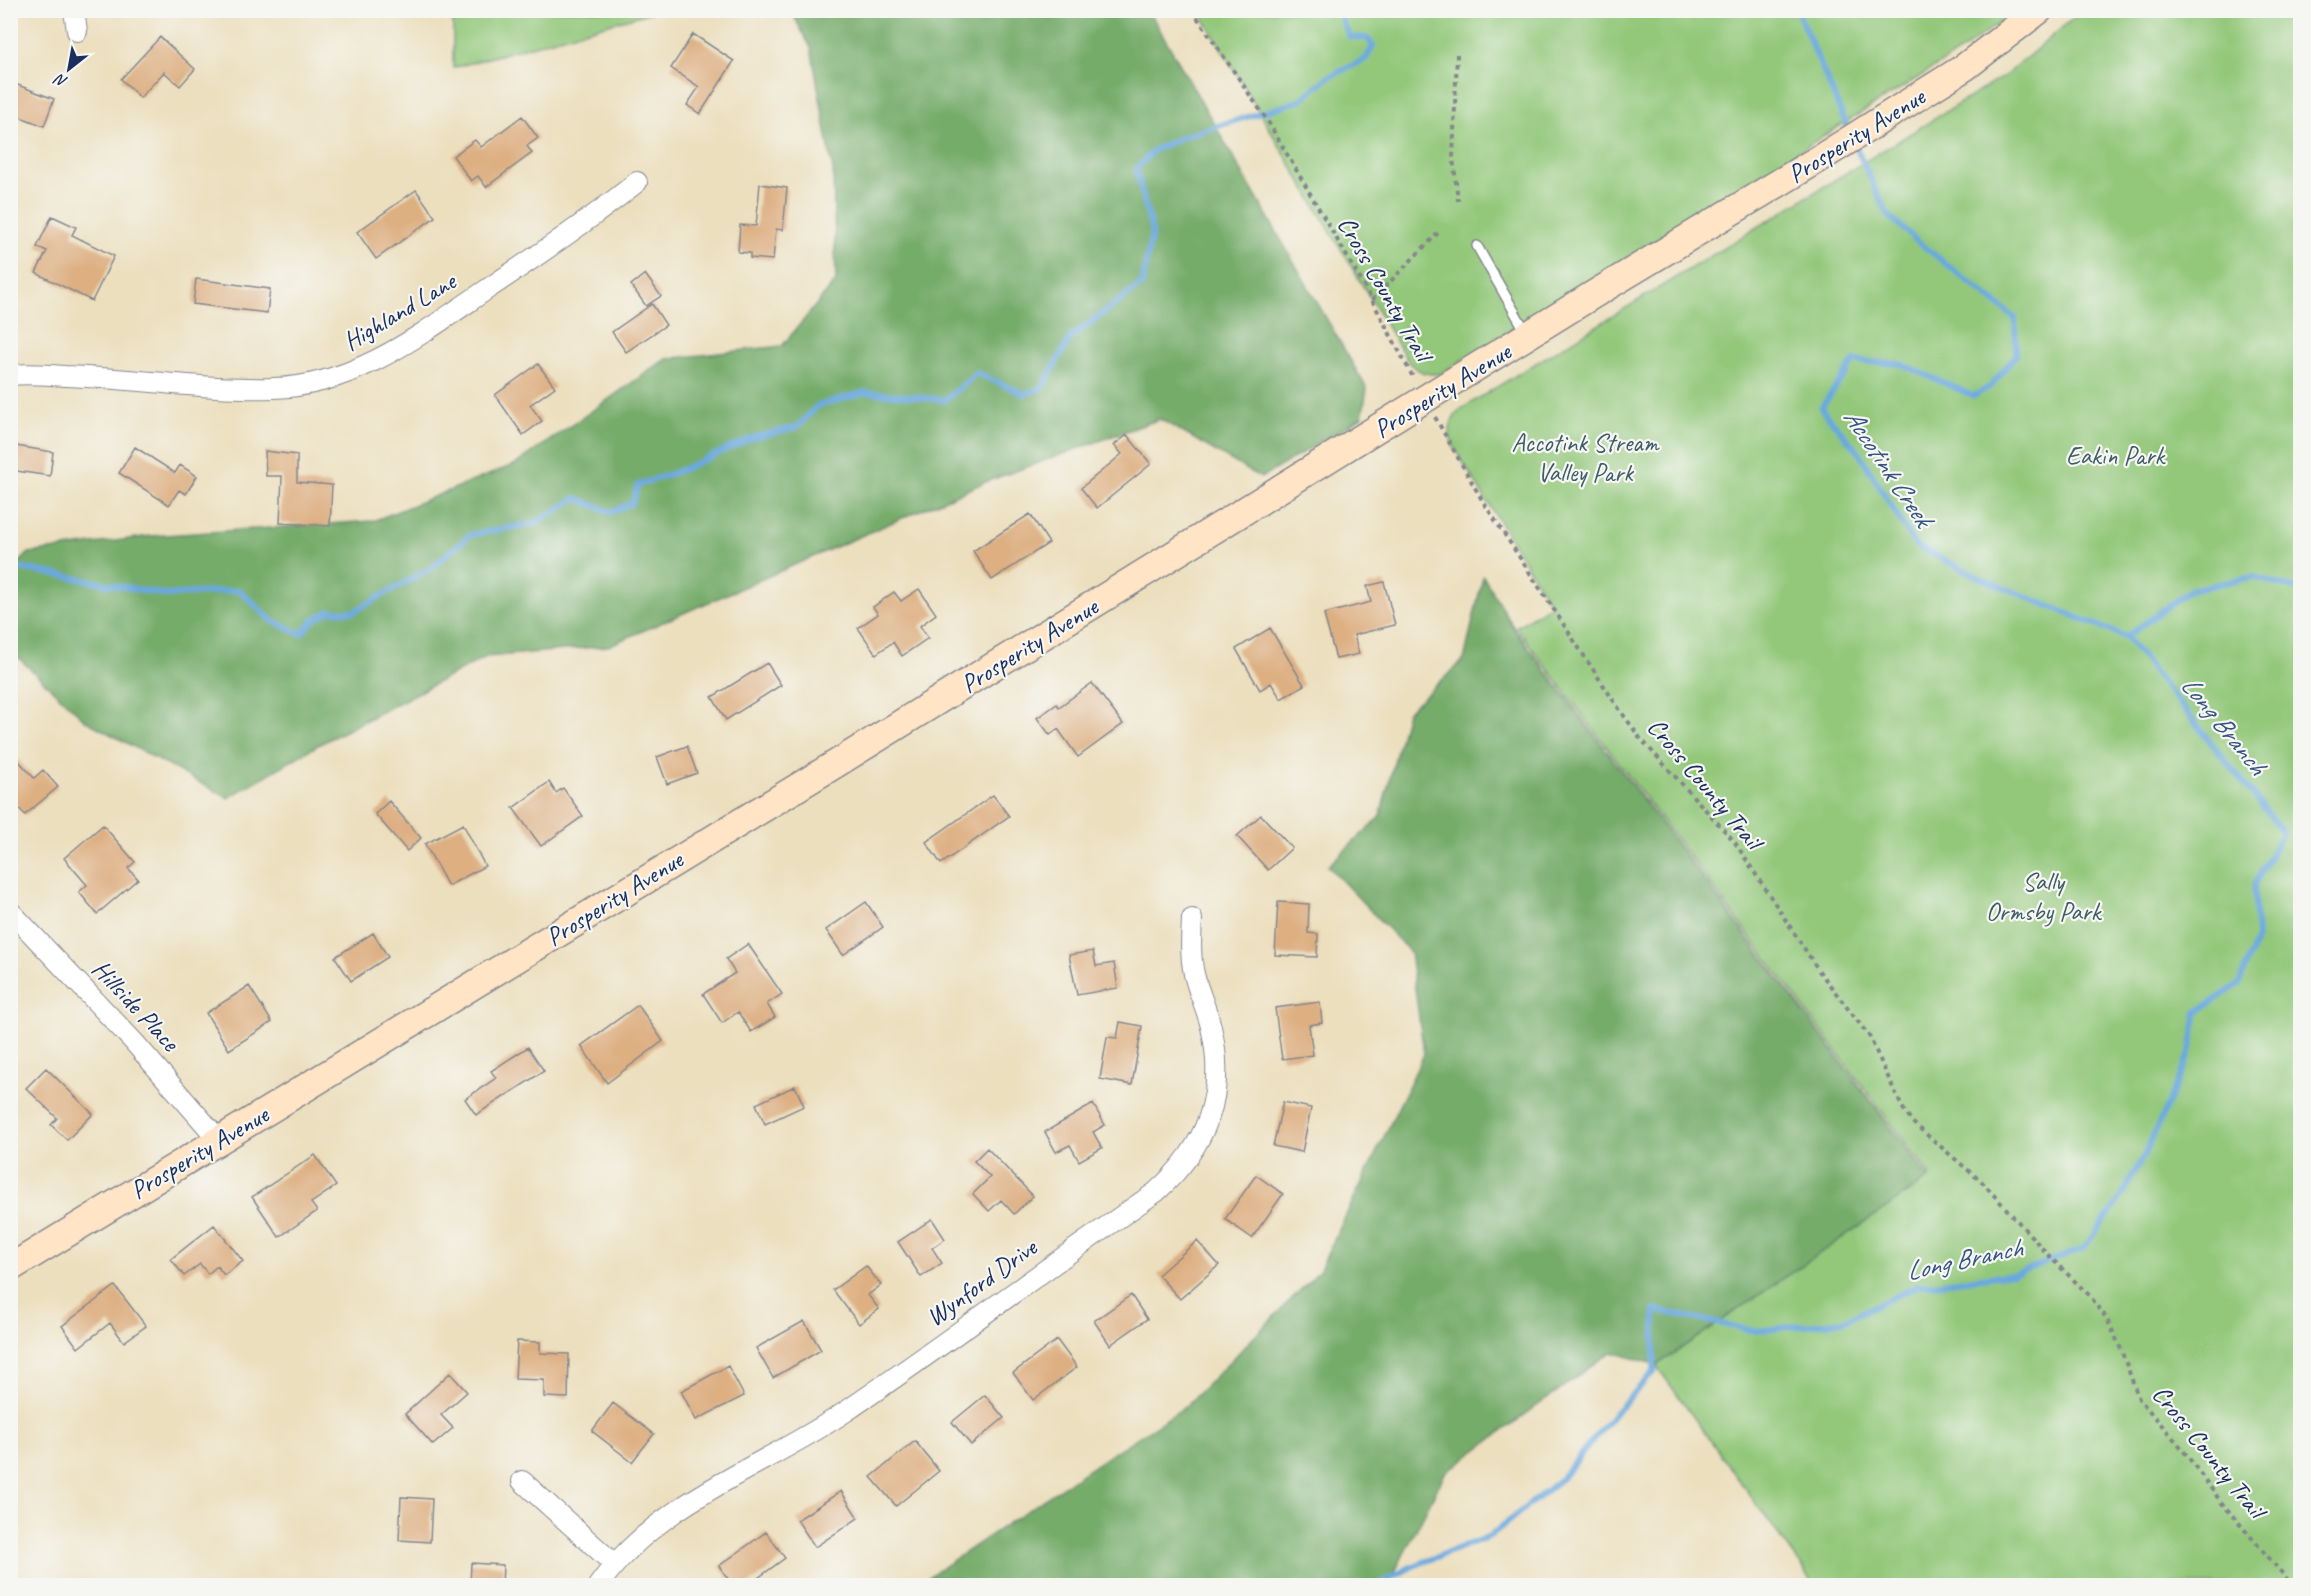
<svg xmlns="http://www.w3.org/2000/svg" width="2311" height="1596" viewBox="0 0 2311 1596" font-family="Caveat,sans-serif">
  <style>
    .green { fill: #93c87a; stroke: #577c6c; stroke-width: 1.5 }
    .forest { fill: #76ac6a; stroke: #486e64; stroke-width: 1.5 }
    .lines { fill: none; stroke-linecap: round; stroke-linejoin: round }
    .stream { stroke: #6ba9dd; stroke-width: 6 }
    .building { fill: #ddaf81 }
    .lane-casing { stroke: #84878e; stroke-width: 12 }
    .street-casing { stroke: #84878e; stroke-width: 22 }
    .secondary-casing { stroke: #84878e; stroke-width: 30 }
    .path { stroke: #84878e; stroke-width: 4; stroke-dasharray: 4.5 4.5; stroke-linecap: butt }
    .lane { stroke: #fff; stroke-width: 9 }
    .street { stroke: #fff; stroke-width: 20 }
    .secondary { stroke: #ffe4c6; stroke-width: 27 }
    .labels { text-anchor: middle; stroke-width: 4.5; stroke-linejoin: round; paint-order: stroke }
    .street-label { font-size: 26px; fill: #1b2f5e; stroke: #f6f6f2 }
    .park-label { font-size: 26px; fill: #3f5d66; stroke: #f6f6f2 }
    .water-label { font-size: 27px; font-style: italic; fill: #335484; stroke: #f6f6f2 }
  </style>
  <rect width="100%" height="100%" fill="#f6f6f2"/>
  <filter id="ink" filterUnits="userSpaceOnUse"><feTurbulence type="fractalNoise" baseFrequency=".0167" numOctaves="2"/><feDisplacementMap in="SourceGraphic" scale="12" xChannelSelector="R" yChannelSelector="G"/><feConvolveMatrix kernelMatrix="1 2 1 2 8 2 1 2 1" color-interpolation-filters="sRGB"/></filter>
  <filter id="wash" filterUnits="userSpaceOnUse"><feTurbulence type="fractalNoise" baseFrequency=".008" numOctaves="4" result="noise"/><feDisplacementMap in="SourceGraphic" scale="24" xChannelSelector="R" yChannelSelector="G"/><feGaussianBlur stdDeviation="1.35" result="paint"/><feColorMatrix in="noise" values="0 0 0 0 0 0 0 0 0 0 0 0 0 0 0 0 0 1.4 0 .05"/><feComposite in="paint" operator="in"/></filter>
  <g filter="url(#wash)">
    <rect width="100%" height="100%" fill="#ecdfbe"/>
    <!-- green -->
    <path class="green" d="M453,11V10L655,11L453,68Z
      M1199,11H2016L1961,51L1440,374C1427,375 1419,372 1409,363Z
      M2082,11H2300V1585H1815L1655,1364L1930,1175L1516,627L1551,605L1454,448C1447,432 1449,421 1461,409L2006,75Z"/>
    <!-- forest -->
    <path class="forest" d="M791,11H1149L1367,389L1362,417L1261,478L1160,419L985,482L608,646L486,657L318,745L228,798L86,721L11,651L10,572L29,553L151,536L373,521L516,464L666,359L782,346L836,281L833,170L811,48Z
      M1483,576L1515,630L1929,1178L1654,1367L1655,1364L1611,1352L1445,1473L1388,1585H916L1110,1455L1185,1407L1319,1271L1424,1054L1410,952L1328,866L1380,817L1407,712L1464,660Z"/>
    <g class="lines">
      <!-- stream -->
      <path class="stream" d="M1797,10L1849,131
        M1854,143L1887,214L1917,241L2015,318L2016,355L1991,386L1974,396L1901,364L1854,361L1821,408L1859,453L1915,545L1980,578L2126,637L2190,590L2253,577L2300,590
        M10,566L167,595L239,590L271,620L301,634L315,619L330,611L353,612L431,568L470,535L536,523L576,498L611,512L632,503L638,485L679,471L752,438L797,427L817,406L865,392L945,400L977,373L1024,394L1042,388L1071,337L1142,284L1152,232L1136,169L1154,150L1185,136L1299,101L1327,78L1366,59L1373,46L1367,38L1350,37L1337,10
        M1376,1586L1411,1567L1490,1536L1561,1479L1616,1412L1654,1372L1655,1310L1755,1331L1843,1321L1917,1286L2014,1274L2083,1249L2116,1205L2146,1152L2189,1056L2197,1012L2239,984L2257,938L2254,885L2283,832L2126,637"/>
    </g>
    <g id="blocks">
      <!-- building -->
      <path class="building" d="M693,34L734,61L700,114L687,105L699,87L671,68Z
        M160,37L195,69L180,86L164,72L140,98L121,79Z
        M10,82L54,99L44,126L10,113Z
        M522,116L538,138L527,146L532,153L486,187L478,176L471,181L453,156L475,140L481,147Z
        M760,184L787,188L783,230L776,229L773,260L750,258V253L738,252L740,225L756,226Z
        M416,190L435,217L376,259L357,232Z
        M52,216L76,227L72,235L114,256L92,301L36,273L47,251L37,247Z
        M645,274L661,296L646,306L631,285Z
        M196,279L270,289L267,313L193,304Z
        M652,304L666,325L626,352L612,332Z
        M538,364L555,387L530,405L542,421L523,435L495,395Z
        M1127,435L1151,464L1097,508L1081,488L1122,454L1114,445Z
        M10,445L53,452L50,476L10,470Z
        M135,447L175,473L180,465L197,476L186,494L179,490L169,505L119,473Z
        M265,451L297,455V482L332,485L330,526L280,523L282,476H266Z
        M1030,514L1049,543L992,580L973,551Z
        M1384,582L1395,625L1354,635L1359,654L1336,659L1324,614L1371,602L1367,586Z
        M919,589L936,614L920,626L928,638L902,656L893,642L876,654L858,628L878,614L873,607L894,592L901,601Z
        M1270,628L1304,685L1281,699L1271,683L1260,690L1236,649Z
        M767,663L781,685L726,720L712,697Z
        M1092,683L1123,724L1078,757L1058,729L1050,735L1037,718L1057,704L1059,707Z
        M687,746L697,773L667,784L657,757Z
        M10,751L34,778L43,770L58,787L25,815L10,798Z
        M549,782L556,793L563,788L583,816L541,846L513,808Z
        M993,795L1009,816L941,864L926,842Z
        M389,801L421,838L407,851L375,814Z
        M1261,815L1292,848L1268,870L1237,836Z
        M463,824L485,866L448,886L425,844Z
        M103,825L135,862L128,868L138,879L97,914L79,892L87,885L64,858Z
        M866,902L883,927L843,955L826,930Z
        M1278,902L1309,904L1308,933L1318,934L1317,957L1275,955Z
        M373,933L388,957L351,981L335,957Z
        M748,944L782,994L767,1004L775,1017L751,1032L738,1012L722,1023L703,994L735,973L726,959Z
        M1093,951L1096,966L1114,963L1118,988L1077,995L1069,955Z
        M249,986L272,1022L229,1050L206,1013Z
        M1320,1002L1322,1023L1309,1025L1313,1055L1282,1059L1275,1008Z
        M638,1005L663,1041L607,1083L581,1046Z
        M1120,1022L1142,1026L1132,1085L1100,1079L1107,1037L1117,1038Z
        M528,1047L544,1071L476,1115L465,1099L496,1078L491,1071Z
        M46,1068L93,1114L67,1140L51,1125L57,1118L26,1088Z
        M795,1086L804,1106L765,1124L756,1104Z
        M1283,1102L1311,1108L1302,1152L1273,1146Z
        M1093,1104L1105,1125L1093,1132L1102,1148L1079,1161L1070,1145L1056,1152L1045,1132Z
        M987,1148L1033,1196L1014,1214L1001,1200L989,1211L973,1194L990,1177L974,1161Z
        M315,1155L336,1186L311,1203L317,1211L279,1237L252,1197Z
        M1256,1175L1283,1194L1252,1238L1225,1219Z
        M932,1219L945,1239L932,1248L942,1263L921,1277L898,1242Z
        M214,1225L243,1261L224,1275L217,1266L208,1274L200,1264L184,1276L171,1259Z
        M1197,1241L1219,1265L1180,1299L1158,1275Z
        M866,1266L881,1285L868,1295L879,1309L859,1324L833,1290Z
        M115,1286L146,1326L124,1342L110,1323L78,1348L62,1326Z
        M1131,1295L1147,1319L1110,1345L1094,1321Z
        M804,1321L821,1350L773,1378L756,1348Z
        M1057,1340L1077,1367L1033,1400L1013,1373Z
        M517,1341L540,1342V1353L569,1354L568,1398L544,1397V1380L515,1379Z
        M728,1366L744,1396L696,1420L681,1391Z
        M450,1373L467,1392L441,1415L453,1428L433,1445L405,1414Z
        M985,1395L1004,1418L971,1445L952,1422Z
        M613,1403L654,1434L632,1462L592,1431Z
        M915,1441L939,1471L896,1506L871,1477Z
        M841,1491L858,1518L815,1547L797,1520Z
        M401,1497L432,1499L430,1542L399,1540Z
        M766,1532L785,1558L747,1586H733L719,1566Z
        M471,1563L503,1565L502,1586H470Z"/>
    </g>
  </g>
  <g filter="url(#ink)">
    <use href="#blocks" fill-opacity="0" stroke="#84878e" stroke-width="1.5"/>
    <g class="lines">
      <!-- lane casing -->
      <g class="lane-casing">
        <path id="lane" d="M1477,246L1526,332"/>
      </g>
      <!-- street casing -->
      <g class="street-casing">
        <path id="street" d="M74,10L77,31
          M10,375C28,373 47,375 65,376C134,378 205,390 274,388C356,386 424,332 489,288C540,254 590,220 637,182
          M10,911L134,1042L218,1139
          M522,1481L614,1564
          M598,1586C657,1501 762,1468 845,1412C950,1341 1051,1264 1156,1192C1207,1146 1227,1095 1211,1027C1207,1009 1198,992 1194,974C1190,956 1191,938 1192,919"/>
      </g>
      <!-- secondary casing -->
      <g class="secondary-casing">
        <path id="secondary" d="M10,1268L834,765L1591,296L1822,157L1965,67L2039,10"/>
      </g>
      <!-- path -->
      <path class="path" d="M1192,10L1267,120L1366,289L1414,379
        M1457,54L1453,157L1458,201
        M1372,300L1438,233
        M1435,417L1482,500L1617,706L1640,738L1734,841L1819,971L1869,1036L1902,1107L1912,1122L1982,1182L2051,1258L2090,1296L2107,1319L2120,1347L2139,1399L2180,1446L2221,1502L2293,1586"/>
      <!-- lane -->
      <use href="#lane" class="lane"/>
      <!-- street -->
      <use href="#street" class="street"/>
      <!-- secondary -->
      <use href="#secondary" class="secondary"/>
    </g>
  </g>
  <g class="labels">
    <!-- street labels -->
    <g class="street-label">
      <text transform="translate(1856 135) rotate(-32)" y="9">Prosperity Avenue</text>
      <text transform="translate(1385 288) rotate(60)" y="9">Cross County Trail</text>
      <text transform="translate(399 311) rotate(-31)" y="9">Highland Lane</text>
      <text transform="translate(1442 390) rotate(-32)" y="9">Prosperity Avenue</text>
      <text transform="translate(1029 645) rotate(-32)" y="9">Prosperity Avenue</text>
      <text transform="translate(1705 783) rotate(50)" y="9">Cross County Trail</text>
      <text transform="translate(614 898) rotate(-32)" y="9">Prosperity Avenue</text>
      <text transform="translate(136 1005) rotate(47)" y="9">Hillside Place</text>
      <text transform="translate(199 1152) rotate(-31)" y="9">Prosperity Avenue</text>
      <text transform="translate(981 1282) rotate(-36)" y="9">Wynford Drive</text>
      <text transform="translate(2209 1451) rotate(51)" y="9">Cross County Trail</text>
    </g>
    <!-- park labels -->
    <g class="park-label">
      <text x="1585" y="451">Accotink Stream<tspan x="1585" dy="30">Valley Park</tspan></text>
      <text x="2115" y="464">Eakin Park</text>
      <text x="2043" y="890">Sally<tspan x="2043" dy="30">Ormsby Park</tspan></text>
    </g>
    <!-- water labels -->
    <g class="water-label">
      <text transform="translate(1888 467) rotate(56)" y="9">Accotink Creek</text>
      <text transform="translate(2224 725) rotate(51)" y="9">Long Branch</text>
      <text transform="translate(1964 1259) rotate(-12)" y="9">Long Branch</text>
    </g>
  </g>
  <!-- margin -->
  <rect width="2311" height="1596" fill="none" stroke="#f6f6f2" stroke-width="36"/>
  <!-- north arrow -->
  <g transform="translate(69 69) rotate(211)" stroke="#f6f6f2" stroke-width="4.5" paint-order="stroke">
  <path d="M0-4.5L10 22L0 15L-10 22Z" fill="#1b2f5e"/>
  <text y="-9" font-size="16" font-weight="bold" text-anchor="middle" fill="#1b2f5e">N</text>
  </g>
</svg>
